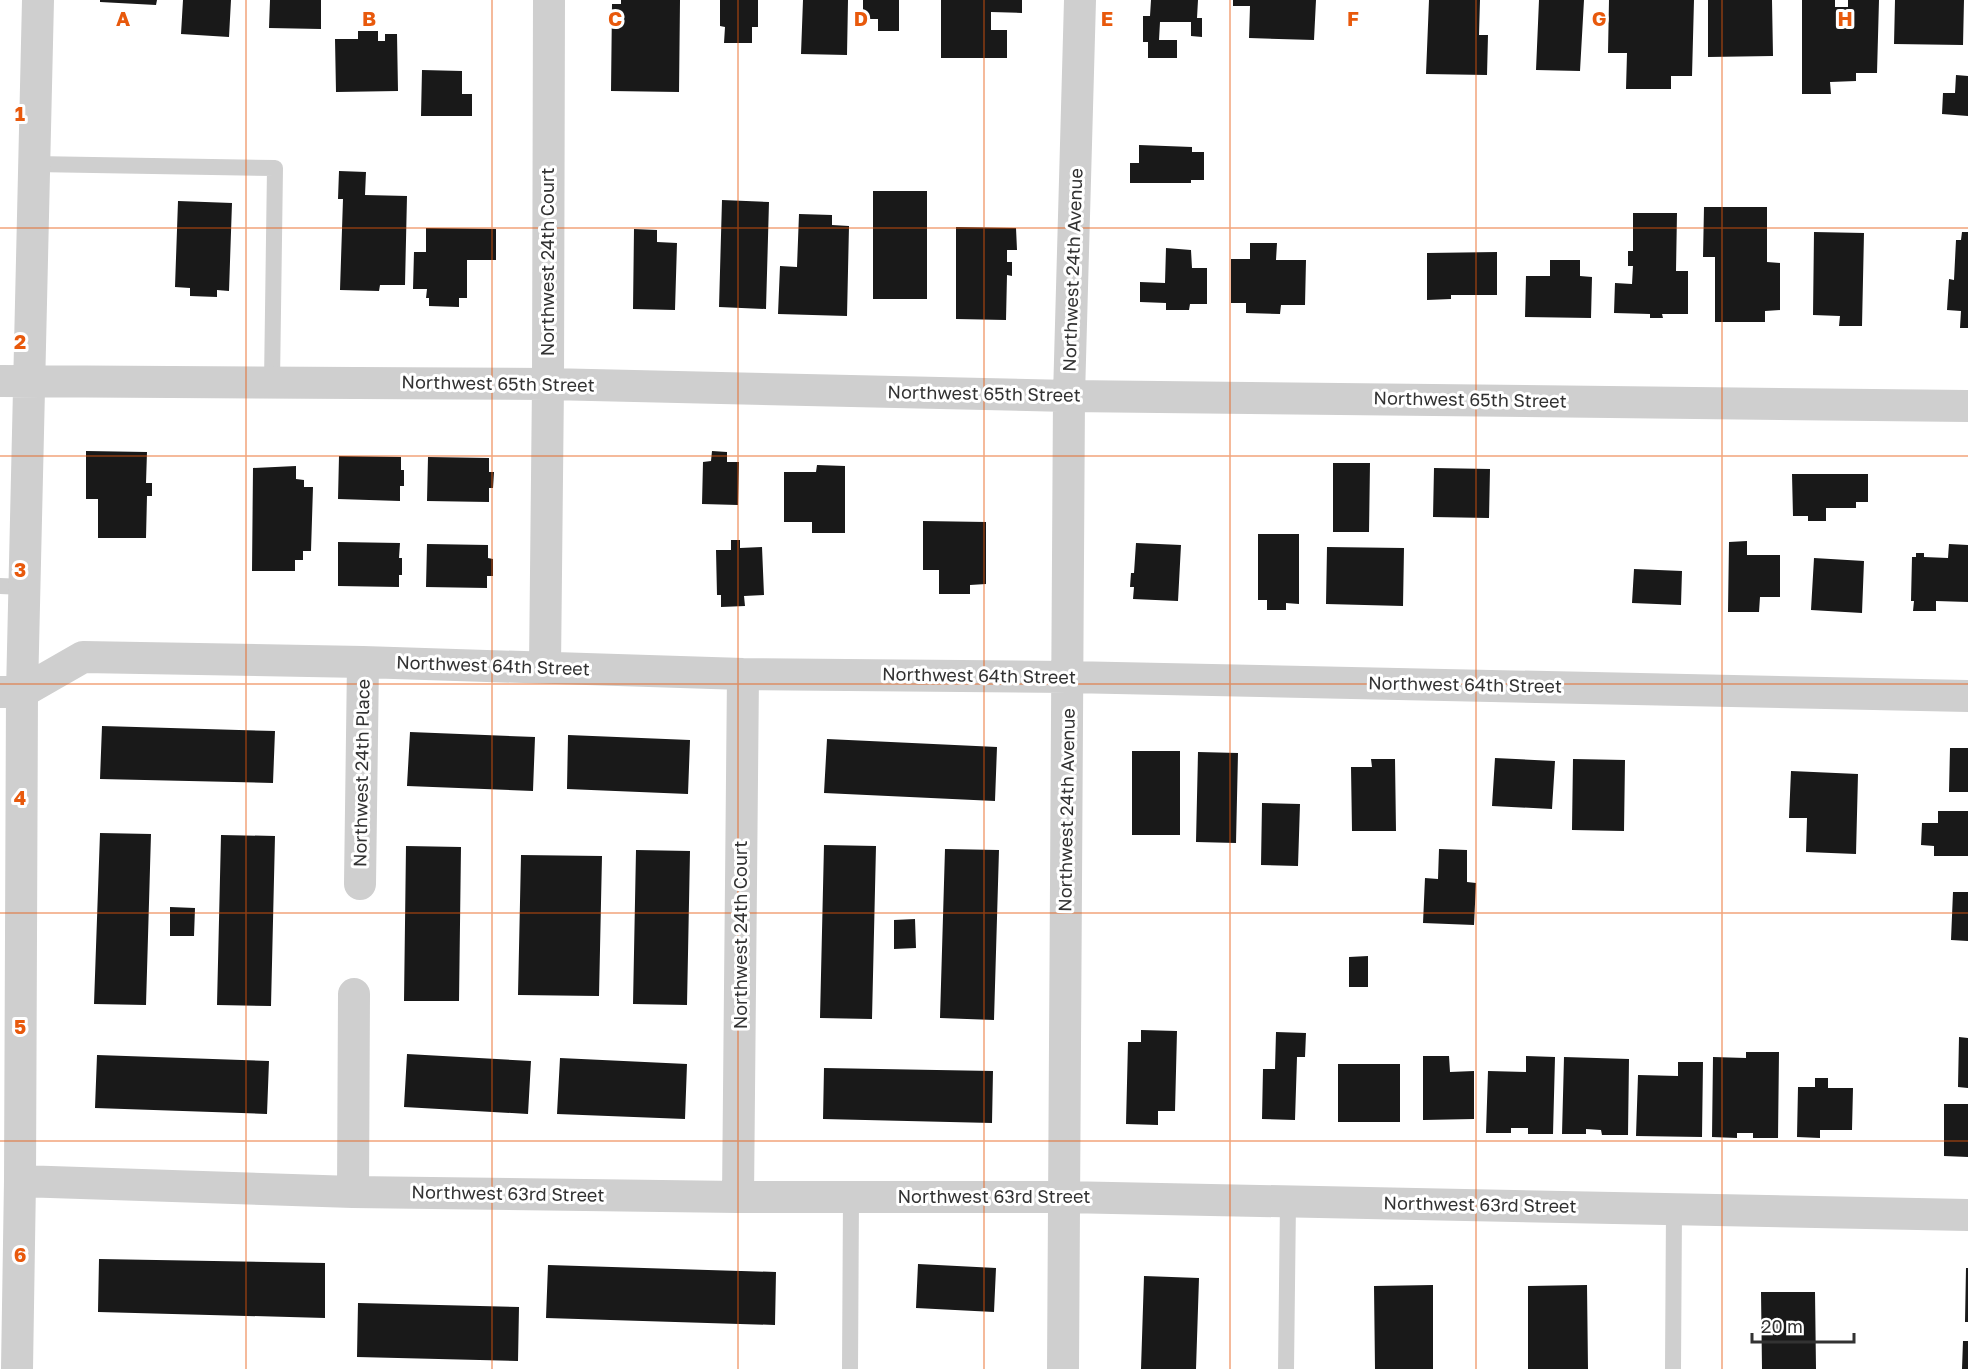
<svg xmlns="http://www.w3.org/2000/svg" width="1968" height="1369" viewBox="0 0 1968 1369" font-family="'Golos Text',sans-serif">
  <style>
    .building { fill: #191919 }
    .lines { fill: none; stroke-linecap: round; stroke-linejoin: round }
    .lane { stroke: #cfcfcf; stroke-width: 16 }
    .street { stroke: #cfcfcf; stroke-width: 32 }
    .grid { fill: none; stroke: #e8590c; stroke-width: 1.5; stroke-opacity: 0.55 }
    .labels { text-anchor: middle; stroke-width: 6; stroke-linejoin: round; paint-order: stroke }
    .street-label { font-size: 18px; fill: #323232; stroke: #fff }
    .grid-label { font-size: 20px; text-anchor: middle; font-weight: bold; fill: #e8590c; stroke: #fff; stroke-width: 6; stroke-linejoin: round; paint-order: stroke }
  </style>
  <rect width="100%" height="100%" fill="#fff"/>
  <!-- building -->
  <path class="building" d="M100,0H157L156,5L100,2Z
    M183,0H231L229,37L181,34Z
    M270,0H321V29L269,28Z
    M621,0H680L679,92L611,91L612,4H621Z
    M720,0H758V27H752V43H724L725,27L720,26Z
    M803,0H848L847,55L801,54Z
    M863,0H899V31H878V19H863Z
    M941,0H1022V13L991,12V30H1007V58H941Z
    M1151,0H1198L1197,18H1202V37L1191,36V22H1160L1159,40H1177V58H1148V42H1143V16H1150Z
    M1233,0H1316L1314,40L1249,38L1250,6H1233Z
    M1429,0H1480L1479,35H1488L1487,75L1426,74Z
    M1539,0H1584L1580,71L1536,70Z
    M1609,0H1694L1692,76H1671V89H1626L1627,53H1608Z
    M1708,0H1772L1773,56L1708,57Z
    M1802,0H1835V7H1848V0H1879L1877,73H1856V81L1830,82L1831,94H1802Z
    M1895,0H1964L1963,45L1894,44Z
    M358,31H378V41H385V34H397L398,91L336,92L335,39H358Z
    M422,70L462,71V94H472V116H421Z
    M1956,75L1968,76V116L1942,114L1943,93H1955Z
    M1139,145L1192,147V152H1204V180H1191V183H1130V163H1139Z
    M339,171L366,172L365,195L407,196L405,285H380L379,291L340,290L343,199H338Z
    M873,191H927V299H873Z
    M722,200L769,202L766,309L719,307Z
    M178,201L232,203L229,291L217,290V297L190,296V288L175,287Z
    M1704,207H1767V262L1780,263V310L1765,311V322H1715V257H1703Z
    M1633,213H1677L1676,271H1688V314H1662L1663,318H1650V314L1614,313L1615,283L1632,284L1633,266H1628V251H1633Z
    M799,214L832,215V225L849,226L847,316L778,314L780,266L797,267Z
    M956,227L1016,228L1017,250H1007V262H1012V276L1007,275L1006,320L956,319Z
    M426,228L496,229V260H467V298H459V307L429,306V298H426L427,289H413L414,252H426Z
    M634,229L657,230V242L677,243L675,310L633,309Z
    M1814,232L1864,233L1862,326H1839L1840,316L1813,315Z
    M1962,232H1968V328H1960L1961,311L1947,310L1949,279L1954,280L1956,240H1961Z
    M1250,243H1277L1276,260H1306L1305,305H1281L1280,314L1246,313V303H1231V259H1250Z
    M1166,248L1191,250L1192,268H1207V304H1190L1189,310H1166V303L1140,302V282L1165,283Z
    M1497,252V295H1451V299L1427,300V253Z
    M1550,260H1580V276L1592,277L1591,318L1525,317L1526,276H1550Z
    M86,451L147,452L146,483H152V496H147L146,538H98V499H86Z
    M712,451L727,452V462H739L738,505L702,504L703,462L711,461Z
    M339,456L401,457V470H404V486H400V501L338,499Z
    M428,457L489,458V472H494L493,488H489V502L427,501Z
    M1333,463H1370L1369,532H1333Z
    M817,465L845,466V533H812V522H784V472H816Z
    M296,466V479L304,480V487H313L311,551H303V560H295V571H252L253,468Z
    M1434,468L1490,469L1489,518L1433,517Z
    M1792,474H1868V502H1856V508H1826V521H1808V516H1793Z
    M923,521L986,522V584L970,585V594H939V570H923Z
    M1258,534H1299V604L1286,603V610H1267V600H1258Z
    M731,540H740V548L762,547L764,595L744,596L745,606L721,607V595H717L716,550H731Z
    M1747,541V555H1780V597H1760L1759,612H1728L1729,542Z
    M338,542L400,543L399,558H402V575H399V587L338,586Z
    M1136,543L1181,545L1178,601L1133,599L1134,587H1130L1131,573H1134Z
    M427,544L488,545V558L493,559V576H487V588L426,587Z
    M1949,544L1968,545V602L1936,601V611H1913L1914,601H1911L1912,557H1916V553H1924V557L1948,558Z
    M1327,547L1404,548L1403,606L1326,604Z
    M1814,558L1864,561L1862,613L1811,610Z
    M1634,569L1682,571L1681,605L1632,603Z
    M102,726L275,731L273,783L100,779Z
    M410,732L535,737L533,791L407,786Z
    M568,735L690,740L688,794L567,789Z
    M827,739L997,747L995,801L824,793Z
    M1950,748H1968V792H1949Z
    M1132,751H1180V835H1132Z
    M1198,752L1238,753L1236,843L1196,842Z
    M1495,758L1555,761L1552,809L1492,806Z
    M1371,759H1395L1396,831H1352L1351,767H1372Z
    M1573,759L1625,760L1624,831L1572,830Z
    M1791,771L1858,774L1856,854L1806,852L1807,818H1789Z
    M1262,803L1300,804L1298,866L1261,865Z
    M1938,811H1968V856H1934V846L1921,845L1922,823H1938Z
    M100,833L151,834L146,1005L94,1004Z
    M221,835L275,836L271,1006L217,1005Z
    M824,845L876,846L872,1019L820,1018Z
    M406,846L461,847L459,1001H404Z
    M945,849L999,850L994,1020L940,1018Z
    M1439,849L1467,850V882L1476,883L1474,925L1423,923L1425,878L1438,879Z
    M636,850L690,851L687,1005L633,1004Z
    M521,855L602,856L599,996L518,995Z
    M1953,892H1968V941L1951,940Z
    M170,907L195,908L194,936H170Z
    M915,919L916,948L894,949V920Z
    M1368,956V987H1349V957Z
    M1141,1030L1177,1031L1175,1111H1158V1125L1126,1124L1128,1042H1141Z
    M1276,1032L1306,1033L1305,1057H1297L1295,1120L1262,1119L1263,1069H1275Z
    M1959,1037L1968,1038V1088L1958,1087Z
    M1746,1052H1779L1778,1138H1753V1133H1737V1138L1712,1137L1713,1057L1746,1058Z
    M407,1054L531,1061L528,1114L404,1107Z
    M97,1055L269,1061L267,1114L95,1108Z
    M1423,1056H1449L1450,1072L1474,1071V1119L1423,1120Z
    M1526,1056L1555,1057L1553,1134H1528V1128H1511V1133H1486L1488,1071L1526,1072Z
    M1564,1057L1629,1059L1628,1135H1602L1601,1130L1586,1129V1134H1562Z
    M560,1058L687,1064L685,1119L557,1114Z
    M1678,1062H1703L1702,1137L1636,1136L1638,1075L1678,1076Z
    M1338,1064H1400V1122H1338Z
    M824,1068L993,1071L992,1123L823,1119Z
    M1815,1078H1828V1088H1853L1852,1130H1820V1138L1797,1137L1798,1087H1815Z
    M1944,1104H1968V1157L1944,1156Z
    M99,1259L325,1263V1318L98,1312Z
    M918,1264L996,1268L994,1312L916,1308Z
    M548,1265L776,1272L775,1325L546,1318Z
    M1966,1268H1968V1322H1965Z
    M1144,1276L1199,1278L1196,1369H1141Z
    M1433,1285V1369H1375L1374,1286Z
    M1587,1285L1588,1369H1528V1286Z
    M1761,1292H1815L1816,1369H1762Z
    M358,1303L519,1307L518,1361L357,1357Z
    M1963,1341H1968V1369H1962Z"/>
  <g class="lines">
    <!-- lane -->
    <path class="lane" d="M34,164L275,168L272,382
      M0,586L24,587
      M850,1369L851,1197
      M1286,1369L1288,1202
      M1673,1369L1674,1209"/>
    <!-- street -->
    <path class="street" d="M0,381L548,384L1069,396L1968,406
      M545,667L548,384L549,0
      M0,692H22L83,657L363,662L743,674L1068,677L1968,696
      M360,884L363,662
      M20,1181L353,1192L738,1197H1063L1968,1215
      M353,1192L354,994
      M738,1197L743,674
      M17,1369L20,1181L22,692L38,0
      M1063,1369L1069,396L1080,0"/>
  </g>
  <!-- grid -->
  <path class="grid" d="M246,0V1369M492,0V1369M738,0V1369M984,0V1369M1230,0V1369M1476,0V1369M1722,0V1369M0,228H1968M0,456H1968M0,684H1968M0,913H1968M0,1141H1968"/>
  <g class="labels">
    <!-- street labels -->
    <g class="street-label">
      <text transform="translate(548 262) rotate(-90)" y="6">Northwest 24th Court</text>
      <text transform="translate(1073 270) rotate(-88)" y="6">Northwest 24th Avenue</text>
      <text transform="translate(498 384) rotate(1)" y="6">Northwest 65th Street</text>
      <text transform="translate(984 394) rotate(1)" y="6">Northwest 65th Street</text>
      <text transform="translate(1470 400) rotate(1)" y="6">Northwest 65th Street</text>
      <text transform="translate(493 666) rotate(2)" y="6">Northwest 64th Street</text>
      <text transform="translate(979 676) rotate(1)" y="6">Northwest 64th Street</text>
      <text transform="translate(1465 685) rotate(1)" y="6">Northwest 64th Street</text>
      <text transform="translate(362 773) rotate(-89)" y="6">Northwest 24th Place</text>
      <text transform="translate(1067 810) rotate(-89)" y="6">Northwest 24th Avenue</text>
      <text transform="translate(741 935) rotate(-90)" y="6">Northwest 24th Court</text>
      <text transform="translate(508 1194) rotate(1)" y="6">Northwest 63rd Street</text>
      <text x="994" y="1203">Northwest 63rd Street</text>
      <text transform="translate(1480 1205) rotate(1)" y="6">Northwest 63rd Street</text>
    </g>
  </g>
  <g class="grid-label">
    <text x="123" y="26">A</text>
    <text x="369" y="26">B</text>
    <text x="615" y="26">C</text>
    <text x="861" y="26">D</text>
    <text x="1107" y="26">E</text>
    <text x="1353" y="26">F</text>
    <text x="1599" y="26">G</text>
    <text x="1845" y="26">H</text>
    <text x="20" y="121">1</text>
    <text x="20" y="349">2</text>
    <text x="20" y="577">3</text>
    <text x="20" y="805">4</text>
    <text x="20" y="1034">5</text>
    <text x="20" y="1262">6</text>
  </g>
  <!-- scale -->
  <path d="M1752 1333v9h102v-9" fill="none" stroke="#323232" stroke-width="3"/>
  <text x="1761" y="1333" font-size="18" fill="#323232" stroke="#ffffff" stroke-width="4.5" paint-order="stroke">20 m</text>
</svg>
